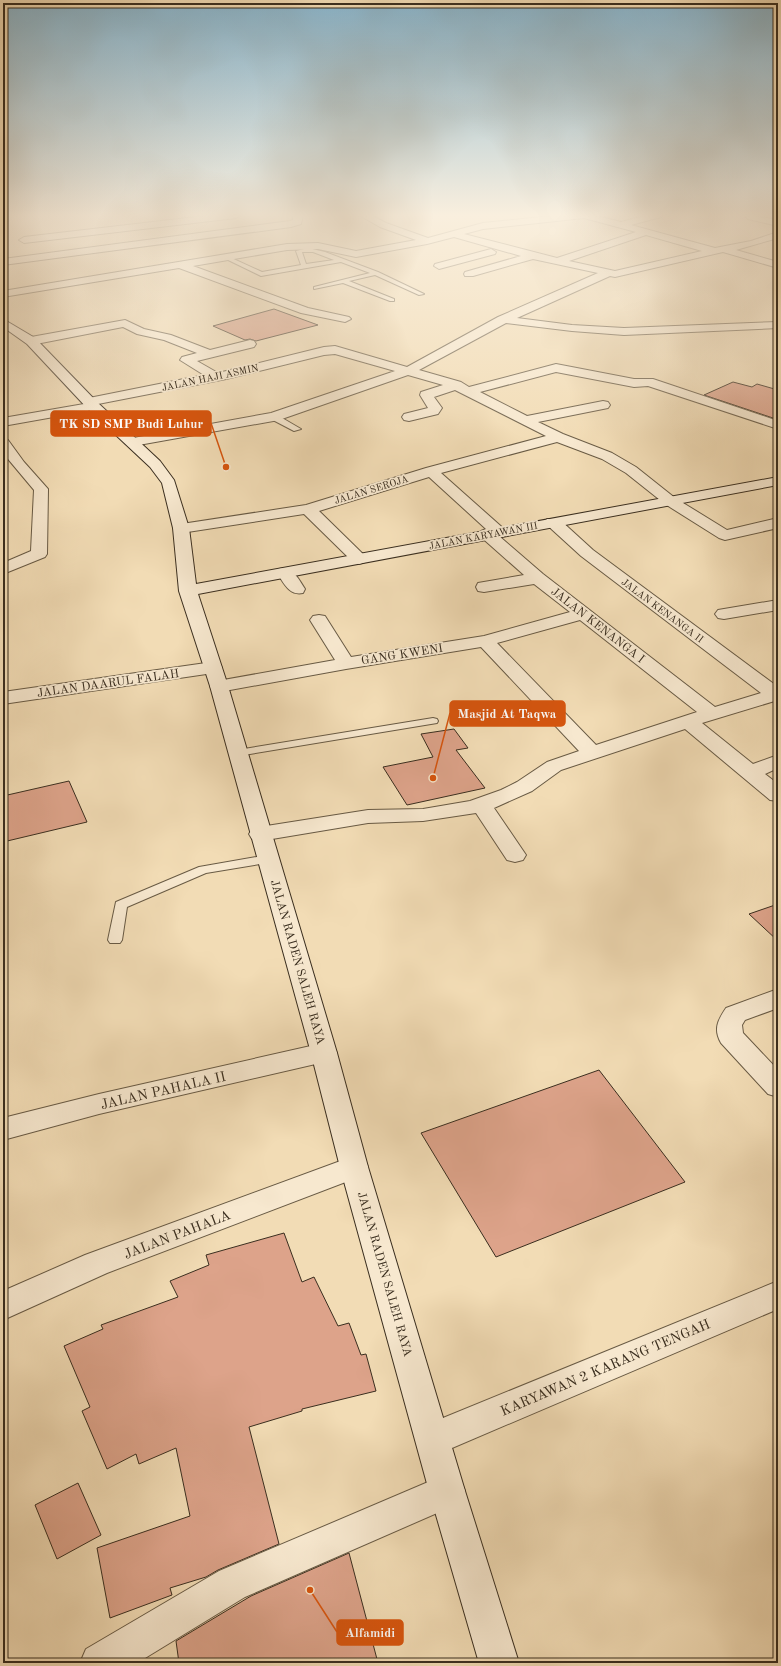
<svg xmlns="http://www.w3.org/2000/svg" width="781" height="1666" viewBox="0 0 781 1666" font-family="'Old Standard TT',serif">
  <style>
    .building { fill: #dda38a; stroke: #3a2e1f }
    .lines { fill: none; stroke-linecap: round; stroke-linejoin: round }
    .lane-casing { stroke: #685a44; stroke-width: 2 }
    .street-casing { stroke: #685a44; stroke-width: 2 }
    .secondary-casing { stroke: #3a2e1f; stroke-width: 2 }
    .lane { fill: #f7e8cf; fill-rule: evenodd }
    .street { fill: #f7e8cf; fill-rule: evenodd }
    .secondary { fill: #f7e8cf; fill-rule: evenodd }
    .labels { text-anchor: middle; stroke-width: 3.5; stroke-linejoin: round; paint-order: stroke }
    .far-street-label { font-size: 10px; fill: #3a2e1f; stroke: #f7e8cf }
    .street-label { font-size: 12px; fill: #3a2e1f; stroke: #f7e8cf }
    .near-street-label { font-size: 14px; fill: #3a2e1f; stroke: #f7e8cf }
    .leader { fill: none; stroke: #d7550e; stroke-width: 1.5 }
    .callout-dot { fill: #d7550e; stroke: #f7e8cf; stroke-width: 1.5 }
    .callout { fill: #d7550e; stroke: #d7550e; stroke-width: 1.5 }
    .callout-label { font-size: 13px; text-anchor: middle; font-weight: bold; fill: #fff }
  </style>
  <rect width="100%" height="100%" fill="#f2dcb5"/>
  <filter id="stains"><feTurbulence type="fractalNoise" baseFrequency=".005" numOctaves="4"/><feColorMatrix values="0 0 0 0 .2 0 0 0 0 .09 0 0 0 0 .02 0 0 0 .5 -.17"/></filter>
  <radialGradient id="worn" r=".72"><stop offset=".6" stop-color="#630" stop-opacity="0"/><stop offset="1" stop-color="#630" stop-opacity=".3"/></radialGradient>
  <!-- building -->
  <path class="building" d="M274,309L318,325L256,341L250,339L245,340L213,326Z
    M733,382L752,387L757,384L778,390V417L773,418L704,395Z
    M454,729L468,748L456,750L485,788L407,805L383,767L433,757L421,734Z
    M69,781L87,822L3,842V796Z
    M778,904V941L749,914Z
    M599,1070L685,1182L496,1257L421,1133Z
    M284,1233L302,1282L314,1277L338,1326L349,1323L361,1355L366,1354L376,1391L302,1409V1411L249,1427L279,1544L218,1570L206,1577L170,1588L172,1595L110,1618L97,1548L190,1516L176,1448L139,1464L136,1454L107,1469L82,1411L90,1407L64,1346L103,1329L101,1325L178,1297L170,1281L209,1265L206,1255Z
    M78,1483L101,1535L57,1559L35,1505Z
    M349,1553L378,1663H179L176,1641L251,1596Z"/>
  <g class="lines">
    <!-- lane casing -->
    <g class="lane-casing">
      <path id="lane" d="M308,248L325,252L378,272L424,294L419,295L375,275L349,281L394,299V301H390L343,283L314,289V287L370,273L341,262L261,276L222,257L227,256L262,272L301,265L296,251ZM302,252H313L334,260L306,264Z
        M271,415H277L301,429L294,431L271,419Z
        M433,718L437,719L438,721L437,723L238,756L232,753L238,750Z
        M268,855L272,856L274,859L272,862L206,873L127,907L122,940L120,943H110L108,940L116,902L199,867Z"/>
    </g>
    <!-- street casing -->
    <g class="street-casing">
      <path id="street" d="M213,215H241L236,218L24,243L19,240L24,237Z
        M293,215H303L301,224L291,227L3,265V259L290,221L293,220Z
        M359,215H371L386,223L428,238L483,223L560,215H594L621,222L648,215H663L661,217L631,225L715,248L751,241L778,232V238L736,250L778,262V268L723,252L615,277L610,276L517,318L572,325L624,328L778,322V328L624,335L572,331L506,323L419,370L461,382L469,387L556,364L634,379H653L778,421V429L648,386L634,387L556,372L480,392L527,416L603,401L608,402L610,405L608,408L538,422L563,434L612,453L636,467L675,498L727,530L778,518V528L725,540L719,538L665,504L626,473L602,459L557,442L441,473L504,529L506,532L504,535L499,536L543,574L715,707L761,693L581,556L547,525L545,522L547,519H559L593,550L778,687V700L702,723L753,764L778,755V768L765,774L778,784V801L770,800L685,729L561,770L532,791L494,808L526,855L523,860L515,862L507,860L476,813L423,821L368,823L260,841L252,839L249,834L252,829L260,827L368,810L423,809L470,801L501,790L517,782L547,762L579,751L481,647L346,669L219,692L212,690L210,686L212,682L335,660L310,620L313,616L319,615L325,616L351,657L484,636L570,612L534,584L484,592L478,591L476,587L478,583L524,575L481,537L479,534L481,531L486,529L429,477L319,511L365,556L367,559L365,562L359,564L353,562L304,514L181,533L175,531L173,528L175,525L306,505L426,468L546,436L455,390L434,397L442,408L438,414L409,421L404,420L402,417L404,414L428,408L420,395L421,392L443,385L408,375L279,420L133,446L128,445L126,442L128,439L133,438L271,413L395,371L335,354L324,355L226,379L98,404L100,406L98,409L93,410L3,426V418L84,404L82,402L84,399L204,375L180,360L182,357L197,353L164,340L137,334L123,327L31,345L25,341L31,337L125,320L144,329L171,335L210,350L250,340L254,341L256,344L254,347L197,361L218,373L324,347L335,346L407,367L498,317L598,273L533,259L473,276H465L464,274L465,272L521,256L454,237L427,244L356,257L318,249L287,250L193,266L308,308L349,317L351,319L345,322L301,313L179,268L3,297V291L287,244L318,243L356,251L416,240L380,227ZM584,218L636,232L557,258L464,234L483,229ZM646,235L702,251L615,271L569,261ZM580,620L697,712L596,745L497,643Z
        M748,215L778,220V226L748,219L746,217Z
        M491,249L496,252L495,254L439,269L434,266L435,264Z
        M3,439L8,440L24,462L48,489L47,554L45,557L3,574V563L31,551L34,490L3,453Z
        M285,568C294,570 300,581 305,589L303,593C289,596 284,583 277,573L279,569Z
        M778,600V610L724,619L718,618L715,614L718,610Z
        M213,662L220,664L222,668L220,672L3,704V692Z
        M778,989V1008L745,1020L742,1025L743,1033L778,1070V1097L768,1094L721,1043C713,1029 718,1020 726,1008Z
        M324,1043L333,1046L337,1053L333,1060L99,1114L3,1140V1118L99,1094Z
        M354,1156L364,1159L368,1167L364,1175L107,1273L3,1320V1291L85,1255Z
        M778,1281V1309L445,1451L433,1455L421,1451L416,1439L421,1427Z
        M447,1474L460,1479L465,1491L460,1503L245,1597L137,1663H80L86,1649L219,1571Z"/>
    </g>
    <!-- secondary casing -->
    <g class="secondary-casing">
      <path id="secondary" d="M3,319L35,338L98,403L160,461L174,480L189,528L196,584L778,477V485L198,594L228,686L337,1053L368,1167L465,1491L519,1663H479L429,1491L340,1167L311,1053L210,686L179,591L173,528L162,483L150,467L88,409L27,344L3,327Z"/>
    </g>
    <!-- lane -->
    <use href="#lane" class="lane"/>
    <!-- street -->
    <use href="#street" class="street"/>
    <!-- secondary -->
    <use href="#secondary" class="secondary"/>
  </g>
  <!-- sky -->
  <linearGradient id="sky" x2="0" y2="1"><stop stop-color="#89b7d0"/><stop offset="0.48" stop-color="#f9efde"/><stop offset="1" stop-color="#f9efde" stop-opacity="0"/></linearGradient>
  <rect width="781" height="448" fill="url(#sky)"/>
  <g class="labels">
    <!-- far-street labels -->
    <g class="far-street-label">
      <text transform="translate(210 377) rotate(-12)" y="4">JALAN HAJI ASMIN</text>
      <text transform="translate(371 489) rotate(-17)" y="4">JALAN SEROJA</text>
      <text transform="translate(483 535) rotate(-11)" y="4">JALAN KARYAWAN III</text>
      <text transform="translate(663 610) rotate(37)" y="4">JALAN KENANGA II</text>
    </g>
    <!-- street labels -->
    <g class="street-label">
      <text transform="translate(598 625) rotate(38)" y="4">JALAN KENANGA I</text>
      <text transform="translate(402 654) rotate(-9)" y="4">GANG KWENI</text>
      <text transform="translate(108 683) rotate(-8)" y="4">JALAN DAARUL FALAH</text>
      <text transform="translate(298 962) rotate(74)" y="4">JALAN RADEN SALEH RAYA</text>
      <text transform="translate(385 1274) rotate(74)" y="4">JALAN RADEN SALEH RAYA</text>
    </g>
    <!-- near-street labels -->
    <g class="near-street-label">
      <text transform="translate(163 1090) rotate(-13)" y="5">JALAN PAHALA II</text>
      <text transform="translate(177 1234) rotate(-21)" y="5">JALAN PAHALA</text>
      <text transform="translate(605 1367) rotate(-23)" y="5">KARYAWAN 2 KARANG TENGAH</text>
    </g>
  </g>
  <!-- callouts -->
  <path class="leader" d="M226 467L211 423M433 778L450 713M310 1590L337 1632"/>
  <g class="callout-dot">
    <circle cx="226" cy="467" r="4"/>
    <circle cx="433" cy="778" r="4"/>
    <circle cx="310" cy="1590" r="4"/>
  </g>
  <g class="callout">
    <rect x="51" y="411" width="160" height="25" rx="4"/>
    <rect x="450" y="701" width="115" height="25" rx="4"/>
    <rect x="337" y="1620" width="66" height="25" rx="4"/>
  </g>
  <g class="callout-label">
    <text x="131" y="428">TK SD SMP Budi Luhur</text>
    <text x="507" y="718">Masjid At Taqwa</text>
    <text x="370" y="1637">Alfamidi</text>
  </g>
  <!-- margin -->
  <rect width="781" height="1666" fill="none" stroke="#f2dcb5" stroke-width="16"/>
  <rect x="4" y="4" width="773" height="1658" fill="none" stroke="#3a2e1f" stroke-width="2"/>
  <rect x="8" y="8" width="765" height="1650" fill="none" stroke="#3a2e1f"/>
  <rect width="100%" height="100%" filter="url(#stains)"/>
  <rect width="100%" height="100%" fill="url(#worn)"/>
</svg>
